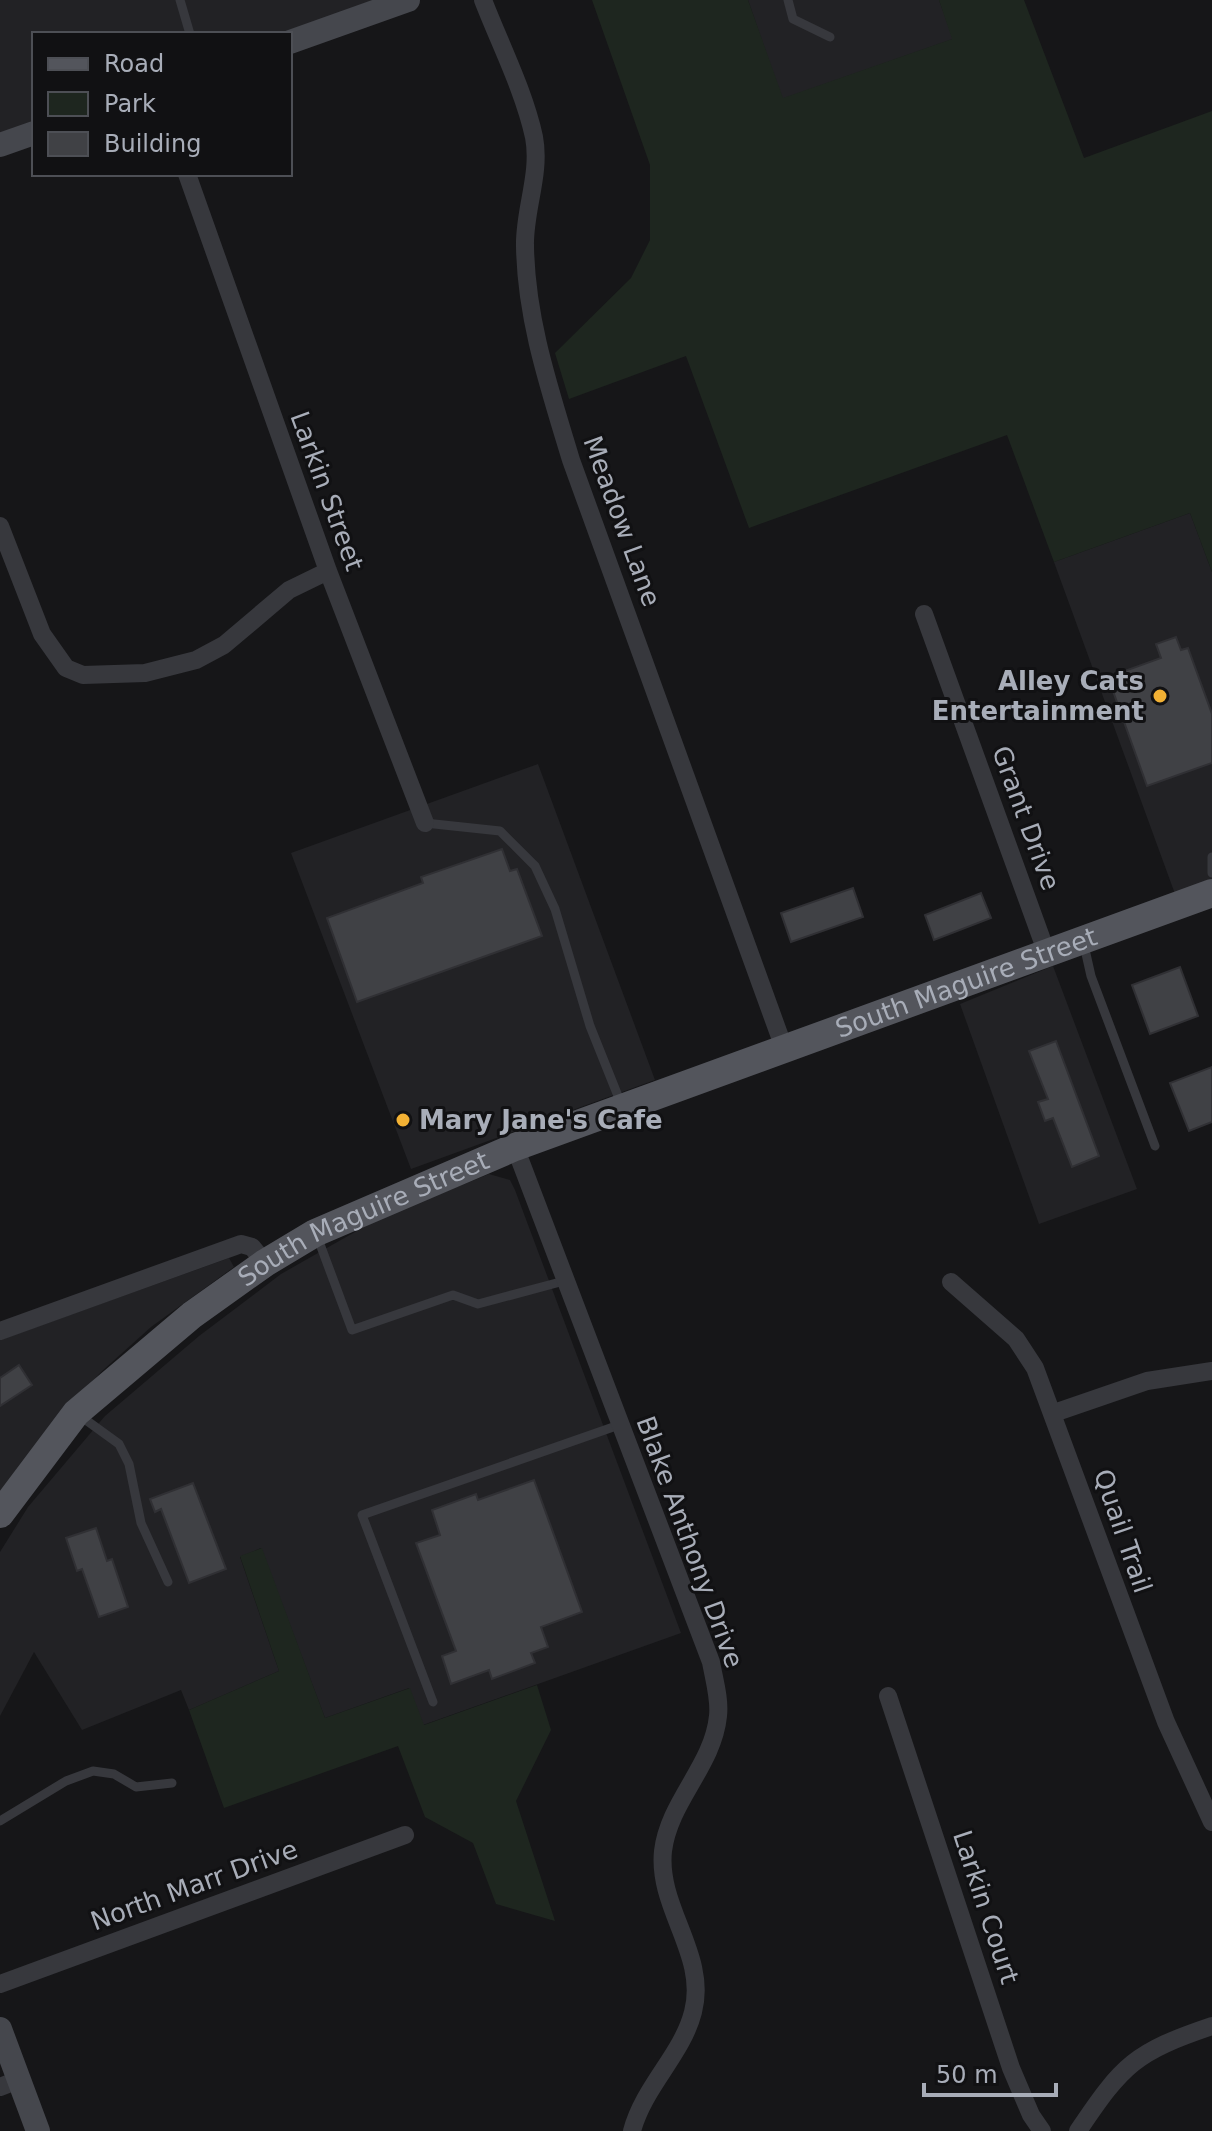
<svg xmlns="http://www.w3.org/2000/svg" width="1212" height="2131" viewBox="0 0 1212 2131" font-family="'DejaVu Sans',sans-serif">
  <style>
    .built { fill: #222225 }
    .green { fill: #1e261f }
    .building { fill: #404145; stroke: #303034; stroke-width: 2 }
    .lines { fill: none; stroke-linecap: round; stroke-linejoin: round }
    .service { stroke: #37383d; stroke-width: 9 }
    .minor { stroke: #37383d; stroke-width: 18 }
    .secondary { stroke: #45474d; stroke-width: 24 }
    .primary { stroke: #53555c; stroke-width: 28 }
    .poi-dot { fill: #f2b134; stroke: #111113; stroke-width: 3 }
    .labels { text-anchor: middle; stroke-width: 6; stroke-linejoin: round; paint-order: stroke }
    .street-label { font-size: 26px; fill: #a8adb8; stroke: #111113 }
    .poi-label { font-size: 26px; font-weight: bold; fill: #a8adb8; stroke: #111113; text-anchor: end }
  </style>
  <rect width="100%" height="100%" fill="#161618"/>
  <!-- built -->
  <path class="built" d="M0,0H408L290,34H34V133L0,145Z
    M748,0H939L953,39L782,99Z
    M1190,513L1212,572V881L1175,894L1054,562Z
    M538,764L655,1080L411,1169L291,853Z
    M1053,966L1137,1189L1039,1224L960,1004Z
    M489,1174L510,1180L515,1190L681,1633L423,1725L409,1688L325,1718L261,1548L240,1557L279,1671L189,1710L181,1690L82,1730L34,1652L0,1716V1552L28,1507L105,1416L199,1336L281,1274L376,1220Z
    M229,1258L234,1267L151,1327L101,1372L56,1421L0,1499V1340Z"/>
  <!-- green -->
  <path class="green" d="M592,0H748L783,98L952,39L939,0H1024L1084,158L1212,111V572L1190,513L1054,562L1007,435L749,528L686,356L569,399L555,353L631,278L650,240V165Z
    M262,1548L325,1718L410,1688L424,1725L537,1685L551,1730L516,1801L555,1921L496,1904L473,1843L425,1817L398,1746L224,1808L189,1710L279,1671L240,1556Z"/>
  <!-- building -->
  <path class="building" d="M1176,637L1181,650L1188,648L1212,714V763L1147,786L1108,677L1161,658L1156,644Z
    M502,849L510,871L517,869L542,936L357,1002L327,918L423,883L421,877Z
    M853,888L863,917L791,942L781,913Z
    M981,893L991,918L934,940L925,915Z
    M1180,967L1198,1016L1150,1034L1132,985Z
    M1056,1041L1099,1156L1072,1167L1053,1118L1045,1121L1038,1102L1048,1099L1029,1051Z
    M1212,1067V1122L1189,1131L1170,1083Z
    M19,1365L32,1385L0,1406V1378Z
    M534,1480L582,1612L541,1627L548,1647L531,1653L535,1663L492,1679L489,1670L451,1684L442,1656L456,1651L416,1543L440,1535L432,1510L476,1494L478,1500Z
    M193,1483L226,1569L189,1583L161,1509L155,1512L150,1499Z
    M96,1528L107,1561L112,1559L128,1607L99,1617L82,1569L77,1571L66,1538Z"/>
  <g class="lines">
    <!-- service -->
    <path class="service" d="M180,0L190,34
      M788,0L793,19L830,37
      M425,823L500,831L535,866L555,909L590,1026L622,1106
      M1212,857V873
      M1084,945L1091,976L1155,1146
      M317,1236L352,1330L453,1295L478,1304L564,1281
      M79,1415L119,1444L129,1464L141,1523L168,1582
      M433,1702L362,1515L619,1425
      M0,1821L66,1781L93,1771L114,1774L136,1787L172,1783"/>
    <!-- minor -->
    <path class="minor" d="M483,0C500,44 524,91 534,137C541,174 524,210 525,246C526,320 550,390 571,460L784,1048
      M187,174L328,571L425,823
      M0,526L42,634L66,668L83,675L145,673L196,660L224,645L289,590L328,571
      M924,614L1046,951
      M515,1147L711,1662C714,1679 720,1699 718,1716C713,1766 669,1801 663,1851C657,1908 708,1955 693,2012C682,2055 644,2086 632,2131
      M951,1282L1016,1339L1035,1368L1166,1722L1212,1822
      M0,1331L241,1244L252,1247L265,1263
      M1054,1413L1147,1381L1212,1371
      M888,1696L1011,2068L1031,2115L1042,2131
      M0,1984L405,1835
      M0,2087L18,2080
      M1078,2131C1123,2064 1135,2052 1212,2026"/>
    <!-- secondary -->
    <path class="secondary" d="M290,42L408,0
      M0,145L34,133
      M0,2029L38,2131"/>
    <!-- primary -->
    <path class="primary" id="s1" d="M0,1514L76,1413L192,1315L265,1263L315,1233L515,1147L1212,893"/>
  </g>
  <!-- markers -->
  <g class="poi-dot">
    <circle cx="1160" cy="696" r="8"/>
    <circle cx="403" cy="1120" r="8"/>
  </g>
  <g class="labels">
    <!-- street labels -->
    <g class="street-label">
      <text transform="translate(327 491) rotate(70)" y="9">Larkin Street</text>
      <text transform="translate(622 521) rotate(70)" y="9">Meadow Lane</text>
      <text transform="translate(1026 818) rotate(70)" y="9">Grant Drive</text>
      <text dy="9" stroke="none"><textPath href="#s1" startOffset="1124">South Maguire Street</textPath></text>
      <text dy="9" stroke="none"><textPath href="#s1" startOffset="476">South Maguire Street</textPath></text>
      <text transform="translate(1123 1531) rotate(71)" y="9">Quail Trail</text>
      <text transform="translate(690 1542) rotate(70)" y="9">Blake Anthony Drive</text>
      <text transform="translate(194 1885) rotate(-20)" y="9">North Marr Drive</text>
      <text transform="translate(986 1907) rotate(72)" y="9">Larkin Court</text>
    </g>
    <!-- poi labels -->
    <g class="poi-label">
      <text x="1144" y="690">Alley Cats<tspan x="1144" dy="30">Entertainment</tspan></text>
      <text x="419" y="1129" text-anchor="start">Mary Jane's Cafe</text>
    </g>
  </g>
  <!-- legend -->
  <rect x="32" y="32" width="260" height="144" fill="#111113" stroke="#4d4f55" stroke-width="2"/>
  <rect x="48" y="58" width="40" height="12" fill="#53555c" stroke="#4d4f55" stroke-width="2"/>
  <text x="104" y="72" font-size="24" fill="#a8adb8">Road</text>
  <rect x="48" y="92" width="40" height="24" fill="#1e261f" stroke="#4d4f55" stroke-width="2"/>
  <text x="104" y="112" font-size="24" fill="#a8adb8">Park</text>
  <rect x="48" y="132" width="40" height="24" fill="#404145" stroke="#4d4f55" stroke-width="2"/>
  <text x="104" y="152" font-size="24" fill="#a8adb8">Building</text>
  <!-- scale -->
  <path d="M924 2083v12h132v-12" fill="none" stroke="#a8adb8" stroke-width="4"/>
  <text x="936" y="2083" font-size="24" fill="#a8adb8" stroke="#111113" stroke-width="6" paint-order="stroke">50 m</text>
</svg>
